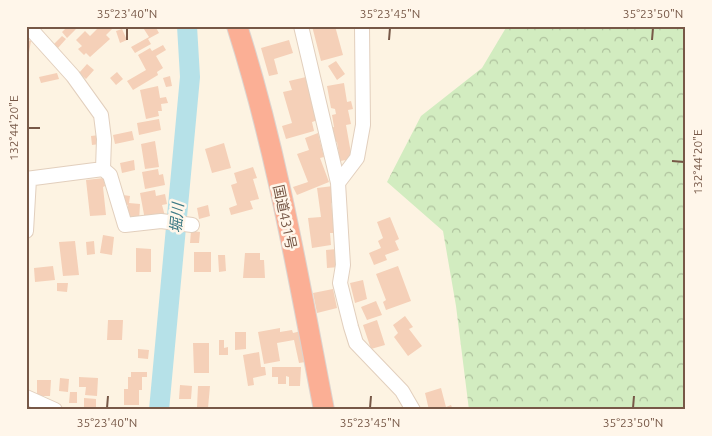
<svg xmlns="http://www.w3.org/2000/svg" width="712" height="436" viewBox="0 0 712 436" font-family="Ubuntu,'Noto Sans JP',sans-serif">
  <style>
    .forest { fill: url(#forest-crowns) }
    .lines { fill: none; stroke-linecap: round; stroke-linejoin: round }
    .river { stroke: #b6e1e8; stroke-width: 20 }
    .building { fill: #f5d0b8 }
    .minor-casing { stroke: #e2cfbd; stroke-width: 16 }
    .highway-casing { stroke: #dcd4cf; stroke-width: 22 }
    .minor { stroke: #fff; stroke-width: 14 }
    .highway { stroke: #fbaf95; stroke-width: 20 }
    .ticks { fill: none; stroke: #775847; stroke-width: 2 }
    .labels { text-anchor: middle; stroke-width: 5; stroke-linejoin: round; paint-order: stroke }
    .street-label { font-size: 14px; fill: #775847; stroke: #fff6ea }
    .water-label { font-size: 15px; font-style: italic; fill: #3c7984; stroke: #fff6ea }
    .neatline { fill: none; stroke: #775847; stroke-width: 2 }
    .ticks-label { font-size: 12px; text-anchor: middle; fill: #775847 }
  </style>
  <defs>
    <pattern id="forest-crowns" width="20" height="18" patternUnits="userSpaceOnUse" patternTransform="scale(1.25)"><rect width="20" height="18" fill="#d2ecc0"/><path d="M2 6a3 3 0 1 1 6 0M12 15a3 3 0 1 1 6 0" fill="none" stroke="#afc29e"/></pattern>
  </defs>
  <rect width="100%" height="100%" fill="#fdf3e2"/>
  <!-- forest -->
  <path class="forest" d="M507,26H686V410H469L456,306L443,231L387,182L421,116L482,68Z"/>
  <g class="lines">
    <!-- river -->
    <path class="river" d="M159,410L190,77L187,26"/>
  </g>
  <!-- building -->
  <path class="building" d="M68,26H74L76,29L67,38L62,32Z
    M100,26L113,28L106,35L110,39L90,57L86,53L84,55L78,49L82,46L76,40L85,31L90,36Z
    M142,26H155L159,33L148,39L151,44L135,53L131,47L149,37Z
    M312,26H335L343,55L321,61Z
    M122,29L127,40L120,43L116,31Z
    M62,36L66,39L58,48L54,44Z
    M26,40L31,41L28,58L26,57Z
    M289,40L293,53L274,59L278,74L269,76L261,48Z
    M163,45L166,50L156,56L163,68L157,72L158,75L133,90L127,81L146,70L138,55L150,48L152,51Z
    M336,61L345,74L337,80L328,66Z
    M87,64L94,70L86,79L79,73Z
    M117,72L123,79L116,85L110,78Z
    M57,73L59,79L41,83L39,77Z
    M170,76L172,86L166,87L163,78Z
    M306,77L318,120L312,122L314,131L286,139L282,126L292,123L283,92L292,90L289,81Z
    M344,83L347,102L351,101L353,109L348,110L351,124L346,125L352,159L340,161L337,142L333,141L331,128L334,127L332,115L336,114L335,109L331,108L327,86Z
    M158,86L160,98L166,97L168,103L161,104L162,111H158L159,116L146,119L140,90Z
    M159,119L161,130L139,135L137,123Z
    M132,131L134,140L115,144L113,135Z
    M318,133L324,157L320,158L329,182L297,195L293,187L308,182L297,154L309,150L305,138Z
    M99,135L100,144L92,145L91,136Z
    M155,141L159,167L145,169L141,144Z
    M224,143L231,168L212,173L205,149Z
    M134,160L135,170L122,173L120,163Z
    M253,167L257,178L253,179L259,199L250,201L253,209L231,215L229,208L237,205L231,185L237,183L234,173Z
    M158,169L159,175L163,174L165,185L145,189L142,172Z
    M104,178L105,186L103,187L106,215L90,216L86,180Z
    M333,186L335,203H331L335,233H330L331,245L312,248L308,218L321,217L317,188Z
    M155,190L156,196L165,194L167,204L162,205L165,216L145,220L140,193Z
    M123,195L130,196L129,203L140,204L139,221L127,220L128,205L123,204Z
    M208,205L210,216L199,219L197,208Z
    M390,217L399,239L395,241L399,250L385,255L387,260L374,265L369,253L381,248L378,241L383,238L377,222Z
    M191,231L200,232L199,243H190Z
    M103,235L114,237L112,255L100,253Z
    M75,241L79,275L63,276L59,242Z
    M94,241L95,254L87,255L86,242Z
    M136,248L151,249V272H136Z
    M337,249L339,267L327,268L326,250Z
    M194,252H211V272H194Z
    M245,253H260V260H264L265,278H243Z
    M218,255H225L226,271L219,272Z
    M53,266L55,280L35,282L34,268Z
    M398,266L411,301L386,310L383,302L386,300L376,274Z
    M363,280L367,299L355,303L350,283Z
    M57,283H68L67,292L57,291Z
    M333,289L337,308L317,313L313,293Z
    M376,301L382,315L367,320L361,307Z
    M405,316L413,327L409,329L422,346L408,356L394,337L398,333L393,325Z
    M108,320H123L122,340H107Z
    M377,320L385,345L371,349L363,325Z
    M280,328V332L292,330L293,333L301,331L305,362L299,363L294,340L277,343L280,361L264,364L258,332Z
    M235,332H246V349L235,350Z
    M219,340H224V348L228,347V355H219Z
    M193,343H209V373H194Z
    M138,349L149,350L148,359L138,358Z
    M259,352L261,367H265L266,375L253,378L254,385L248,386L243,355Z
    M272,367H301L300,386H289V377L286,376V384H278V377H272Z
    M131,372H147V377H142V390H139V405H124V389H128V377H131Z
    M79,377L98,378L97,396L85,395L86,387H79Z
    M60,378L69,379L68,392L59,391Z
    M37,380H51L50,396H37Z
    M180,385L192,386L191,399H179Z
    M198,386H210L208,408L197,407Z
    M441,388L446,407L451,405L453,410H429L425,393Z
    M70,392H77V403H69Z
    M84,398L96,399V408L84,410Z"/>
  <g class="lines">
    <!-- minor casing -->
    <g class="minor-casing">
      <path id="minor" d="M28,26L73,76L101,115L104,139L103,169L110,175L125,225L161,221L192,225
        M301,26L338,183L343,265L340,283L351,327L356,343L402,391L413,410
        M26,179L103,169
        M338,183L357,158L363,125L362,26
        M26,231L29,179
        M26,397L55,410"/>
    </g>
    <!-- highway casing -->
    <g class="highway-casing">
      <path id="highway" d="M237,26C277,151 299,281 324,410"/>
    </g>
    <!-- minor -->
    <use href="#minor" class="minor"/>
    <!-- highway -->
    <use href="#highway" class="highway"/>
  </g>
  <!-- ticks -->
  <path class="ticks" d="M127,40V28M389,40L390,28M652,40L653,28M28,128H40M672,161L684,162M107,408L108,396M370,408L371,396M633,408L634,396"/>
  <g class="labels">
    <!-- street labels -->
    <g class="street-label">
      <text transform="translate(285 217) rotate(78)" y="5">国道431号</text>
    </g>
    <!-- water labels -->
    <g class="water-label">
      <text transform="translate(177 218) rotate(-85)" y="5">堀川</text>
    </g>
  </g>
  <!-- border -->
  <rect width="712" height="436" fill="none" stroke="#fff6ea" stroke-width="55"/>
  <rect x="28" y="28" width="656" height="380" class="neatline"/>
  <g class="ticks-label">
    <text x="127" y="18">35°23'40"N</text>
    <text x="390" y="18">35°23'45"N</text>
    <text x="653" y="18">35°23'50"N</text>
    <text transform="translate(14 128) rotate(-90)" y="4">132°44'20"E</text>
    <text transform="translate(698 162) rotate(-90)" y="4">132°44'20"E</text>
    <text x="107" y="427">35°23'40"N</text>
    <text x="370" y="427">35°23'45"N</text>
    <text x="633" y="427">35°23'50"N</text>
  </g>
</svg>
